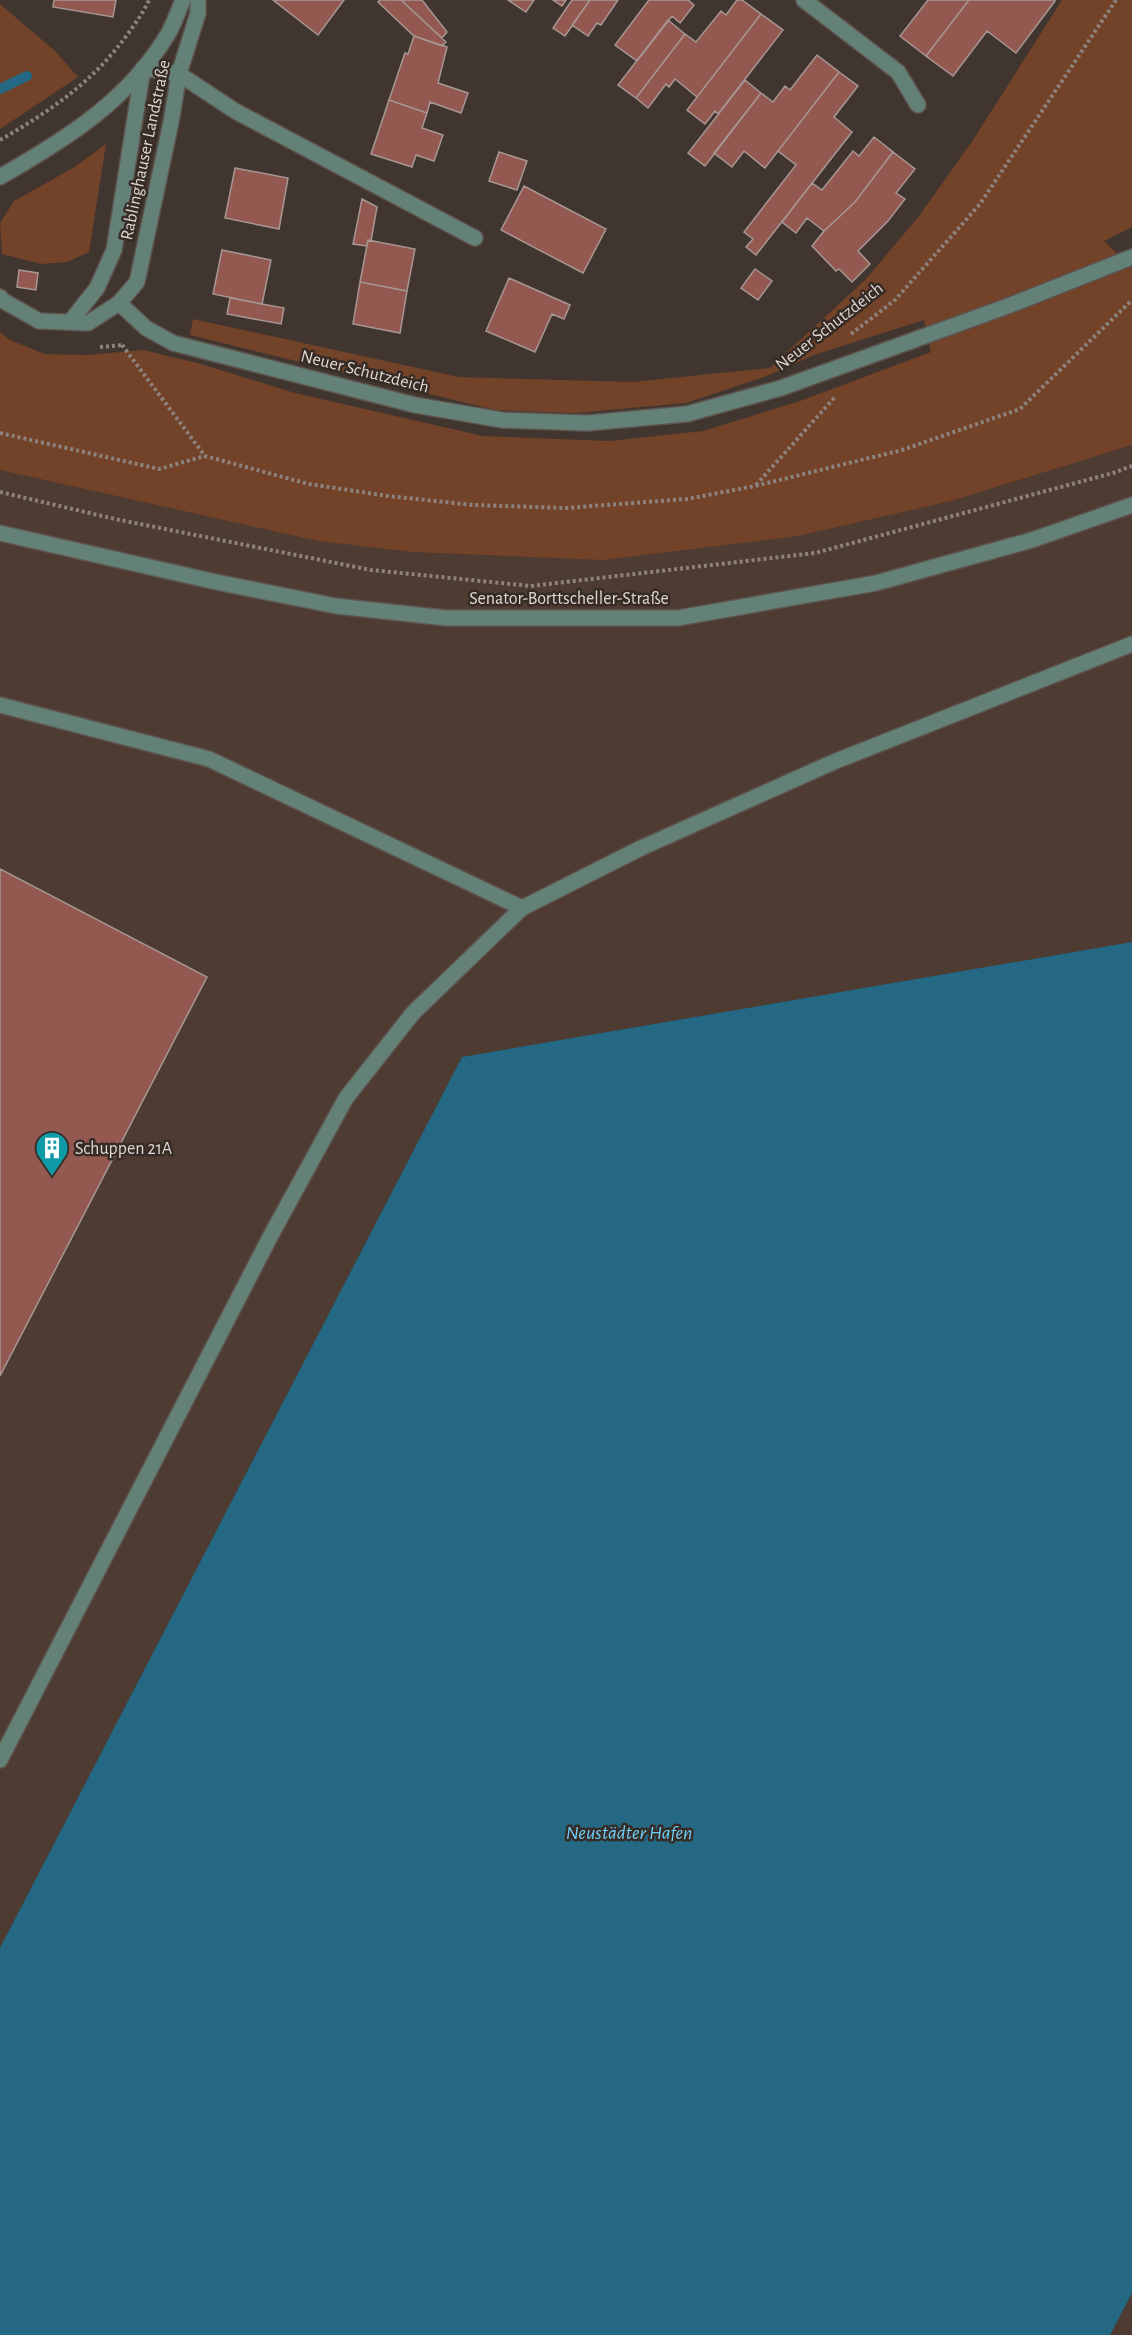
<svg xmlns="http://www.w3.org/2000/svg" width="1132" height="2335" viewBox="0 0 1132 2335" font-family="'Alegreya Sans',sans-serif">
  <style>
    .built { fill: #4e3c33 }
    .green { fill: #724229 }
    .water { fill: #246884 }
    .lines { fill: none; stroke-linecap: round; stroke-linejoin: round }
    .stream { stroke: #246884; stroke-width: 10 }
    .building { fill: #935850; stroke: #a79794; stroke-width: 1.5 }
    .minor-casing { stroke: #5d524d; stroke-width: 18 }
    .path { stroke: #8d837e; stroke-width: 4; stroke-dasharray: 3 3; stroke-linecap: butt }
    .minor { stroke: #648177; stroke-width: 15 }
    .labels { text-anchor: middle; stroke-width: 5; stroke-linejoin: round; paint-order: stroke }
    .street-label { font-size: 18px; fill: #dfd7d4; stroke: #362b25 }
    .poi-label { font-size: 18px; fill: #dfd7d4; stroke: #362b25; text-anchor: start }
    .water-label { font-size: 20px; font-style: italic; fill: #6ecffb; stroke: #362b25 }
  </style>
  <rect width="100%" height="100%" fill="#41352f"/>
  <!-- built -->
  <path class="built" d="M1132,445V942L462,1057L0,1948V470L318,541L798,536L951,501Z
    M1132,2293V2335H1110Z"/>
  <!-- green -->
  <path class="green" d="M1062,0H1132V227L1104,241L1132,268V445L951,501L798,536L603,560L413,552L318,541L0,470V332L10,340L45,354L87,355L143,350L201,364L295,393L483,436L610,441L703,431L800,401L931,352L924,320L814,355L767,376L686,403L576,413L495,410L190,335L193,319L459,377L632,382L770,368L866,279L919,216L973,140Z
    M0,4L55,51L78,77L0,129Z
    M106,144L89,252L67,262L41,264L2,254L0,223L14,201L73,168Z"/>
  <!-- water -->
  <path class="water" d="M1132,942V2293L1110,2335H0V1948L462,1057Z"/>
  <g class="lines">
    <!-- stream -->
    <path class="stream" d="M0,89L27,76"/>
  </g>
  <!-- building -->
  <path class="building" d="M54,0H116L113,17L53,7Z
    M273,0H344L318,35Z
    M380,0H401L446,42L442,46L414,36L378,2Z
    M401,0H422L447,32L442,38Z
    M508,0H534L526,12Z
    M553,0H566L562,6Z
    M572,0H590L565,36L553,28Z
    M590,0H618L601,25L597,23L588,36L572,25Z
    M649,0H688L694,5L680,23L672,16L637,61L615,45Z
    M737,0H742L761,14L697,97L675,79L669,87L666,84L648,108L636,98L685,34L696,42L721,11L726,15Z
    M928,0H969L926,56L900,36Z
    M969,0H1054L1055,1L1016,53L987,31L953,76L926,56Z
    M761,14L783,30L718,114L715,111L705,124L687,110Z
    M668,20L685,34L636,98L618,85Z
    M414,36L447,47L438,83L468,93L461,113L430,102L427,113L389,100L405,53L408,54Z
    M817,55L839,72L765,168L744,151L732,167L714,153L761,93L773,102L785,86L790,90Z
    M839,72L858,86L834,117L852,132L756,255L746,247L753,239L744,232L796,165L778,151Z
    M745,80L761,93L705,166L688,153Z
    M389,100L427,113L422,128L443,135L434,161L416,155L412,167L371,154Z
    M874,137L893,152L855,202L824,231L807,218L796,233L782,222L812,183L822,190L853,151L859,156Z
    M499,152L527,161L517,190L489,181Z
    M893,152L915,169L896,193L905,199L888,221L858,251L870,264L852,282L839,269L836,271L812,246L824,231L855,202Z
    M235,168L288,178L279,229L225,218Z
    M524,186L606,229L583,273L501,230Z
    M362,199L377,207L371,241L368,240L367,246L353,244Z
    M368,240L415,249L407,291L360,282Z
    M222,250L271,260L262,304L213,294Z
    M755,269L772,281L758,300L741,288Z
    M19,270L38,273L36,290L17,287Z
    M509,278L570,305L564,319L552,314L535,352L486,331Z
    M360,282L407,291L400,333L353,324Z
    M230,298L284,308L281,324L227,314Z
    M0,869L207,977L0,1376Z"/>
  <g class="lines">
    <!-- minor casing -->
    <g class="minor-casing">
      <path id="minor" d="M804,0L898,72L918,105
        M143,68L179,74L235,111L475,238
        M0,177C66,139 128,101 168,34C174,24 178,11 183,0
        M0,297L2,300L39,321L88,323L119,303L137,282L171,122L179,74L198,13V0
        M119,303L146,328L173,343L415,405L502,420L588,423L687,414L781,388L1008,306L1132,257
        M70,322L97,288L114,250L143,68
        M0,533L216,582L336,606L446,618H678L876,583L1032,540L1132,505
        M0,705L209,759L522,908L641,848L836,761L1132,644
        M0,1760L270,1237L346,1098L413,1013L522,908"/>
    </g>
    <!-- path -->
    <path class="path" d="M0,140C49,112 93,82 127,35C135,24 143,13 149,0
      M851,334L895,300L980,204L1116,0
      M122,345L205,456L309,484L388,496L473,505L566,508L687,499L755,486L902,450L1020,409L1132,300
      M100,347L122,345
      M0,433L159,469L205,456
      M756,485L835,397
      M0,492L115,519L371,570L531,586L815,553L1113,473L1132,466"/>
    <!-- minor -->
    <use href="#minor" class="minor"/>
  </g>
  <!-- icons -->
  <defs>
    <g id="building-pin" transform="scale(1.725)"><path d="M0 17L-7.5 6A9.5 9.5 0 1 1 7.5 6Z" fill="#0f9aa8" stroke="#362b25"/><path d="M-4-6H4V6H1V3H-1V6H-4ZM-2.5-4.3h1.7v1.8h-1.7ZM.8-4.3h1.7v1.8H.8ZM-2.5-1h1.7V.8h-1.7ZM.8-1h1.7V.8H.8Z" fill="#fff"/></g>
  </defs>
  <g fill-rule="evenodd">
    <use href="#building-pin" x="52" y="1148"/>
  </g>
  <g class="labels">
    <!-- street labels -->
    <g class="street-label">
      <text transform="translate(145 150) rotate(-78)" y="6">Rablinghauser Landstraße</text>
      <text transform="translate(829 326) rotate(-38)" y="6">Neuer Schutzdeich</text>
      <text transform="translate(365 371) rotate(14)" y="6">Neuer Schutzdeich</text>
      <text x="569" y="604">Senator-Borttscheller-Straße</text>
    </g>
    <!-- poi labels -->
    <g class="poi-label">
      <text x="75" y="1154">Schuppen 21A</text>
    </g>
    <!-- water labels -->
    <g class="water-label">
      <text x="629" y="1839">Neustädter Hafen</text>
    </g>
  </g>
</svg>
